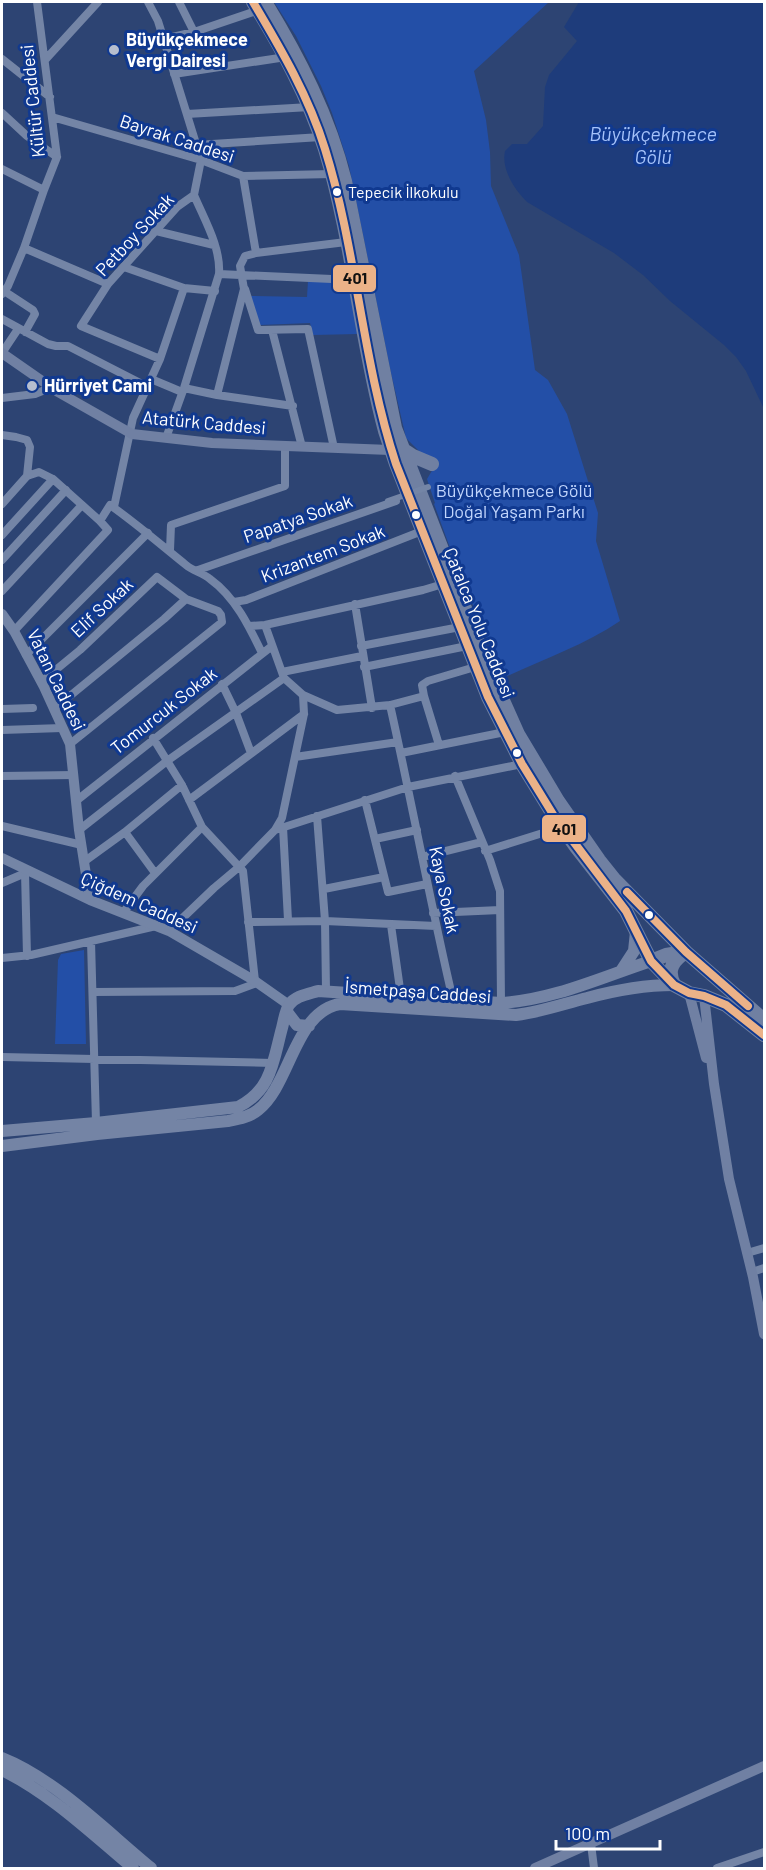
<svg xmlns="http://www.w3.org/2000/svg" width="766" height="1870" viewBox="0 0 766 1870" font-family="Barlow,sans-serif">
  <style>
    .green { fill: #234fa7 }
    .water { fill: #1e3c7b }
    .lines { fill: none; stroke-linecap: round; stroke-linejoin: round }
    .minor { stroke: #7485a6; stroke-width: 8 }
    .tertiary { stroke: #7485a6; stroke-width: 10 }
    .secondary { stroke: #7080a3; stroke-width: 10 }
    .primary { stroke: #7484a5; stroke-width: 12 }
    .trunk { stroke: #7080a2; stroke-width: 14 }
    .pedestrian-bridge { stroke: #7485a6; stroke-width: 6 }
    .bus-1-casing { stroke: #103990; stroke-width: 12 }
    .bus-1 { stroke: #ebb288; stroke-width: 8 }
    .poi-dot { fill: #b6bece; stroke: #103990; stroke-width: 2 }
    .bus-dot { fill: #fff; stroke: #103990; stroke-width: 2 }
    .labels { text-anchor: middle; stroke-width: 6; stroke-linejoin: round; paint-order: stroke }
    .bus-label { font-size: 16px; fill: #fff; stroke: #103990; text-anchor: start }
    .poi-label { font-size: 18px; font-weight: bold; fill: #fff; stroke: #103990; text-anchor: start }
    .street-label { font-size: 18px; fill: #fff; stroke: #103990 }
    .park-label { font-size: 18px; fill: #c2d6fd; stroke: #103990 }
    .water-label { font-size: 20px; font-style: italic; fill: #a6c3fa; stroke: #103990 }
    .line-badge { stroke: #103990; stroke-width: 2 }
    .pale-badge-label { font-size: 16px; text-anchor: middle; font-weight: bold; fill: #111 }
  </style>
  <rect width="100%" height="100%" fill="#2d4473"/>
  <!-- green -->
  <path class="green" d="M274,2H549L474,71L486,120L490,152L491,186L519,255L535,370L548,380L567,414L598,513L596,541L620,621C585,645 541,660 503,678L457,567L434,504L435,503L427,479L433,469L420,452L406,438L391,373L349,166L332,113L321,86L296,36Z
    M308,281L348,283L358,334L313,335L310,323L260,325L249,296L307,297Z
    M84,950L86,1044H55L58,960L61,954Z"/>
  <!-- water -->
  <path class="water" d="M579,2H764V409L746,371L736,357L724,345L670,301L643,275L614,253L527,202C514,189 501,169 505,151L512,144H527L543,126L545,87L549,75L577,41L564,27Z"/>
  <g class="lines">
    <!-- minor -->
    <path class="minor" d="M148,2L158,21L201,160L194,195L177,207L108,284L81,326L160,359
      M179,2L194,32
      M164,39L194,32L259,10
      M2,59L50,97
      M45,60L98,2
      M174,74L286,57
      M2,113L27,136L57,157
      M187,114L310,107
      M52,117L201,160L243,176L332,174
      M196,145L321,137
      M2,169L44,190
      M243,176L256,253
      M156,231L214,245
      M24,248L108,284
      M124,267L184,288L215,291
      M219,274L354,280
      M245,289L258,330L308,329L334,448
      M4,291L33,310L35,314L25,332
      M2,294L8,286L24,248L44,190L57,157L37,2
      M2,319L48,344L56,346H68L148,387
      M272,330L302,447
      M2,353L18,329
      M151,379L182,392
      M184,388L217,395L293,406
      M217,395L244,289L240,266L245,256L256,253L346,242
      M2,398L35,394L52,387
      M2,435L16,437L27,440L30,447L27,476
      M166,438L184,388L219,274C221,247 204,219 194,195
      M2,504L27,476L39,472L53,479L100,521
      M114,507L133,418L160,359L184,288
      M2,535L53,479
      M170,550L171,525L285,486V446
      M2,560L66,490
      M198,570L396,501
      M2,591L82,505
      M234,602L246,600L422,531
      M355,604L372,708
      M265,625L284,678L303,695L337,710L390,705L424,696L422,685L428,681L475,667
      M249,626L265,625L423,590L443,584
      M14,631L108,530L100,521L110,505C137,524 161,545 186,565C193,571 203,573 210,579C235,597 249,626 262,653
      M361,646L460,627
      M26,655L148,533
      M364,667L467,646
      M282,672L362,656
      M41,682L80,650L157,577L186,599L218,611L221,615L222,622L70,744
      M222,684L236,713L251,753
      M424,696L439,745
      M390,705C412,803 430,902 453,1000
      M2,709L33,708
      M54,709L164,619L186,599
      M2,730L62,728
      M153,738L182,785L202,827L243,871L255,981
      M401,753L505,732
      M295,757L398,742
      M2,776L74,775
      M455,776L490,860L500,891L501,1003
      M189,800L304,714
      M365,800L388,892L427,884
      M76,801L272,646
      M317,816L325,921L326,991
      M2,826L82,845
      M283,827L288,920
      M79,830L167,761L284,678
      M275,830L282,818L304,714L303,695
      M125,832L155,873
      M375,839L417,830
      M485,851L562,827
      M422,857L482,842
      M85,861L125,832L182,785
      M25,872L27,956
      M2,883L30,871
      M324,889L384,877
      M123,913L143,886L202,827
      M433,913L500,910
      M248,922L325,921L436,926
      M391,925L401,996
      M169,931L214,888L239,867L275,830L408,787L522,764
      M91,941L96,1123
      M2,958L31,955L156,926
      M93,992L235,991L257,983
      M2,1057L273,1063
      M747,1253L764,1248
      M752,1272L764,1268
      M591,1844L594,1868
      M717,1868L764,1852"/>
    <!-- tertiary -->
    <path class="tertiary" d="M2,614L14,631L44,687L70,744L79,830L90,900
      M2,858L90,900L169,931L255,981L289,1005"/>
    <!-- secondary -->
    <path class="secondary" d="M2,353L58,392L132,434L212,443L390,450
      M689,993L706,1058
      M704,996L714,1084L729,1179L753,1277L764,1334
      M535,1868L764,1766"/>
    <!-- primary -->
    <path class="primary" d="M621,971L634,951L636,932
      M287,1012L297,1025L309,1026
      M2,1131L96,1123L238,1107C272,1090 273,1061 282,1028C284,1021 285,1011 289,1005C295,996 308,994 318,991L501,1003C553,1000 602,977 651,961
      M2,1146L97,1134L228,1121C238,1119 250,1117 258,1110C291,1084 294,1012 340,1004L516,1015C541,1012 563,1004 587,998C616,990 645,985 674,985
      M2,1758C55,1779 106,1831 151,1868
      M2,1770C51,1794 91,1833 133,1868"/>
    <!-- trunk -->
    <path class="trunk" d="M253,2C282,49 308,96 325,149C353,241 360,339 385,431L396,464L488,697L522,764L554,816L576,847L626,911L651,961L674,985L689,993L704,996L726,1005L764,1035
      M265,2C299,58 329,116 345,181L395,428L485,660L518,734L558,801L599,860L615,880L686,952L764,1020
      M401,448L413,456L432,464
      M651,961L666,955L684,952
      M674,984C666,969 674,960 686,952"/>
    <!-- pedestrian-bridge -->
    <path class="pedestrian-bridge" d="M388,501L428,487"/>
    <!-- bus-1 casing -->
    <g class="bus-1-casing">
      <path id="bus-1" d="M253,2C281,49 309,97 325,149C357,252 362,361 396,464L488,697L522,764L554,816L626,911L651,961L674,985L689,993L704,996L726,1005L764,1035
        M627,892L686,952L748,1006"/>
    </g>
    <!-- bus-1 -->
    <use href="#bus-1" class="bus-1"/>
  </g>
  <!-- markers -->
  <g class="poi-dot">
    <circle cx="114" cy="50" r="6"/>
    <circle cx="32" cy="386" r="6"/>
  </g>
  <g class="bus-dot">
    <circle cx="337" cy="192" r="5"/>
    <circle cx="416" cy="515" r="5"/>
    <circle cx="517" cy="753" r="5"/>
    <circle cx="649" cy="915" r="5"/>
  </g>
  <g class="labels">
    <!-- bus labels -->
    <g class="bus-label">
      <text x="348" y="198">Tepecik İlkokulu</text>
    </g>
    <!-- poi labels -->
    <g class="poi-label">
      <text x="126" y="46">Büyükçekmece<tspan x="126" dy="21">Vergi Dairesi</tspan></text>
      <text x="44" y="392">Hürriyet Cami</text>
    </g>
    <!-- street labels -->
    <g class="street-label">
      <text transform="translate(33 101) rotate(-96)" y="6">Kültür Caddesi</text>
      <text transform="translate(177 139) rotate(18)" y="6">Bayrak Caddesi</text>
      <text transform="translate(135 235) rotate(-47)" y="6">Petboy Sokak</text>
      <text transform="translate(204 423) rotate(5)" y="6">Atatürk Caddesi</text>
      <text transform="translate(298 519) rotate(-19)" y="6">Papatya Sokak</text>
      <text transform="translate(323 554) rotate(-21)" y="6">Krizantem Sokak</text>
      <text transform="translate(102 608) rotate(-43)" y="6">Elif Sokak</text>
      <text transform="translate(479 623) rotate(68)" y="6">Çatalca Yolu Caddesi</text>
      <text transform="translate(56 680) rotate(64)" y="6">Vatan Caddesi</text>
      <text transform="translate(164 711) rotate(-38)" y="6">Tomurcuk Sokak</text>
      <text transform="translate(444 890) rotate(78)" y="6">Kaya Sokak</text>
      <text transform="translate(139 903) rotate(24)" y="6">Çiğdem Caddesi</text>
      <text transform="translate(418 992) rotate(4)" y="6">İsmetpaşa Caddesi</text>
    </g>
    <!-- park labels -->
    <g class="park-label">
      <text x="514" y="497">Büyükçekmece Gölü<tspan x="514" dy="21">Doğal Yaşam Parkı</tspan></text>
    </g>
    <!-- water labels -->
    <g class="water-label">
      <text x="653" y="141">Büyükçekmece<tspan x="653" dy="23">Gölü</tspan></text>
    </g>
  </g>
  <g class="line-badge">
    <rect x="332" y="264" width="45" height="29" rx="6" fill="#ebb288"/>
    <rect x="541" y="814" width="46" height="29" rx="6" fill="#ebb288"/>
  </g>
  <g class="pale-badge-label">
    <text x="355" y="284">401</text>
    <text x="564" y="835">401</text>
  </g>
  <!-- border -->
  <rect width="766" height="1870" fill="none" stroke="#ffffff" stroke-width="6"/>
  <!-- scale -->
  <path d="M556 1840v9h104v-9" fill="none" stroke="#ffffff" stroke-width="3"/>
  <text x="565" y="1840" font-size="18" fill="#ffffff" stroke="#103990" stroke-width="4.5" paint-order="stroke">100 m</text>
</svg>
